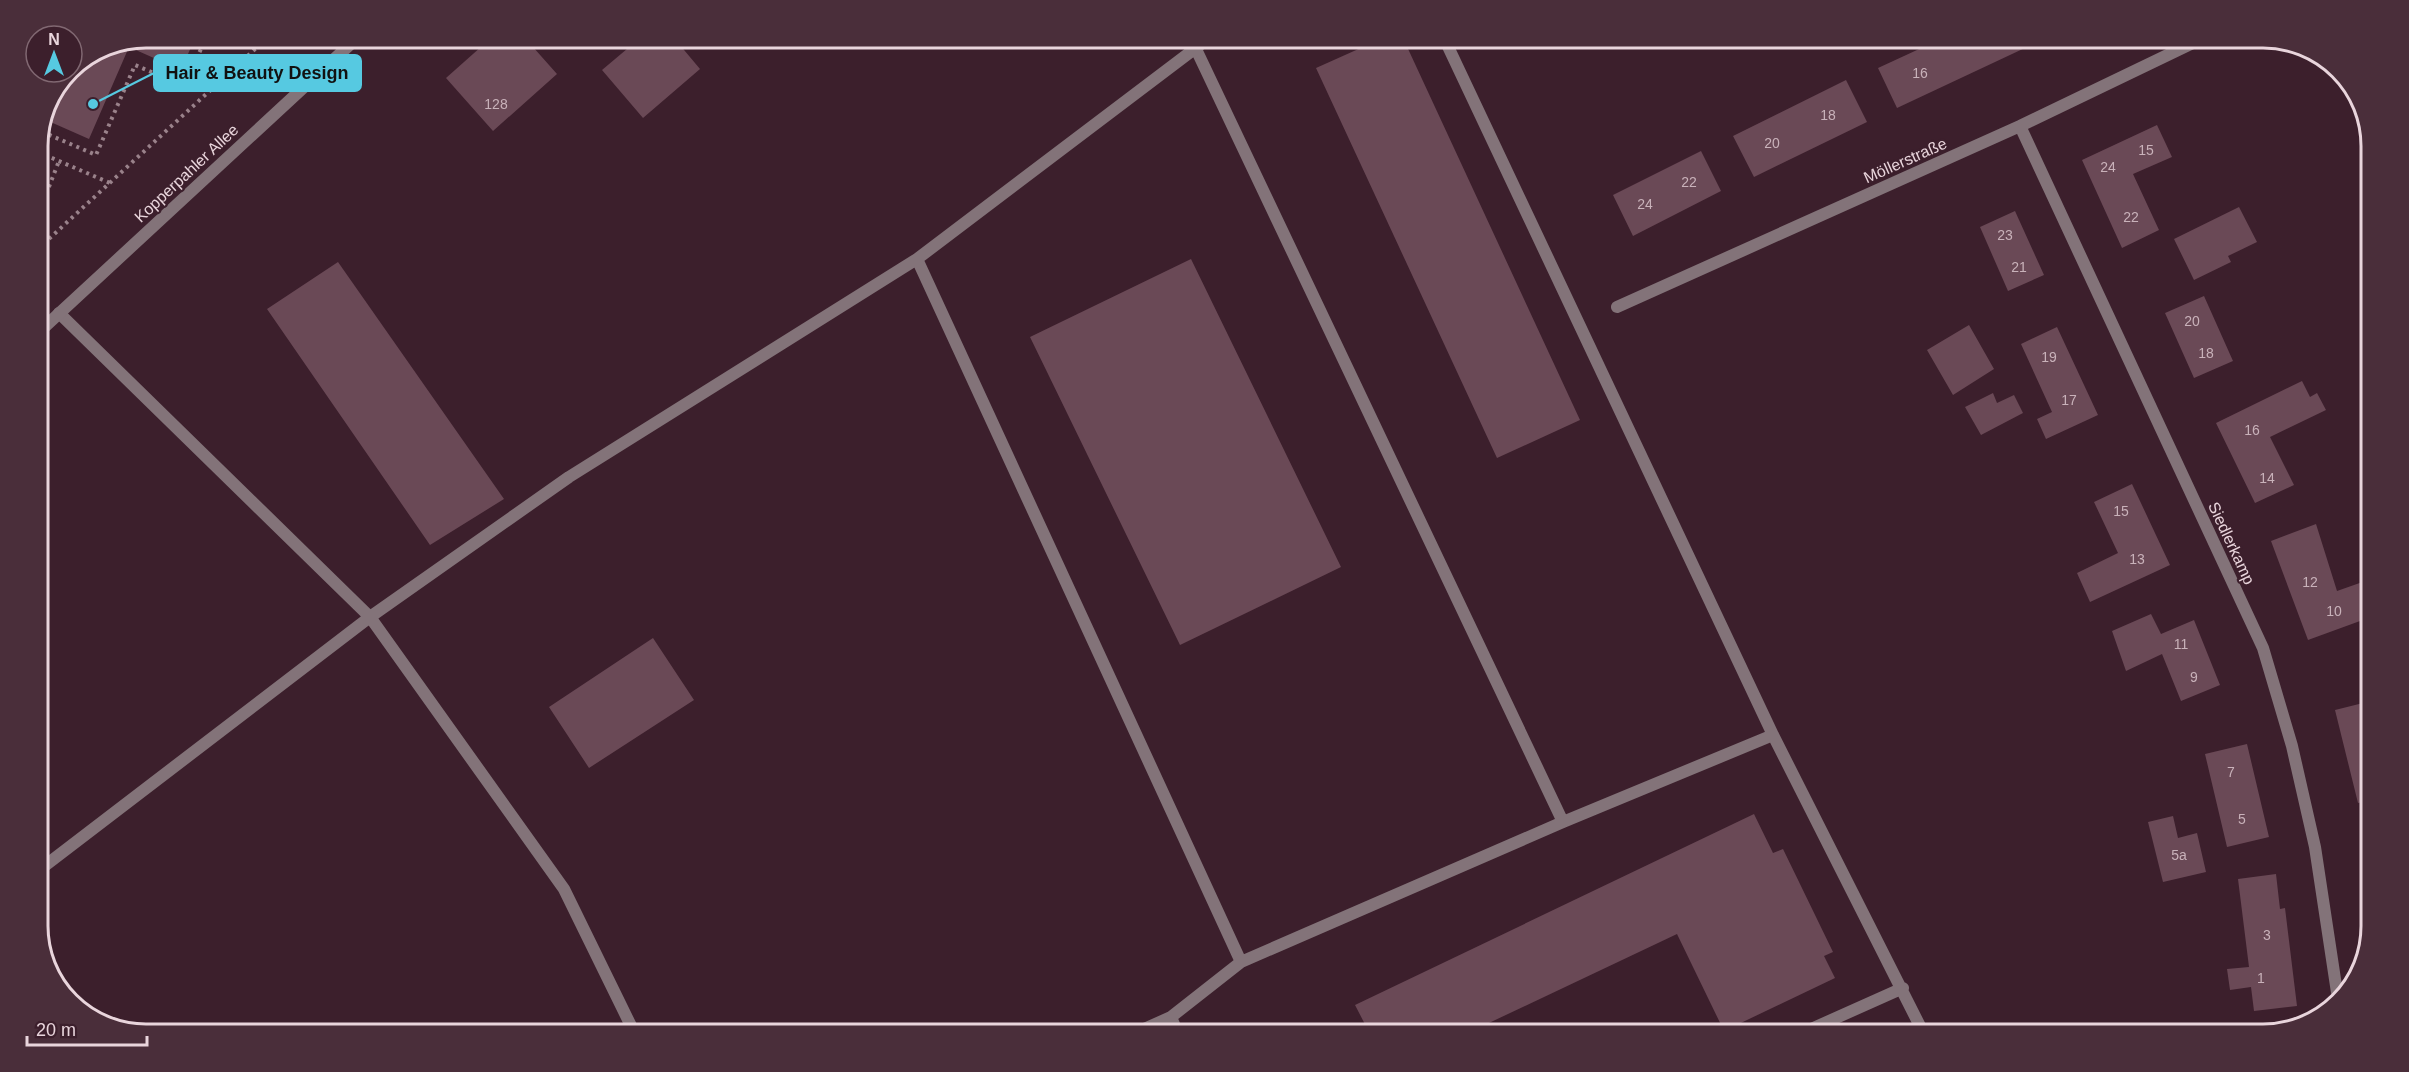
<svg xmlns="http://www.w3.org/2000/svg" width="2409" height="1072" viewBox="0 0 2409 1072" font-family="Arial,sans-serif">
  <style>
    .building { fill: #6a4956 }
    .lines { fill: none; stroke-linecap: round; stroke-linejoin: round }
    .path { stroke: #9a828b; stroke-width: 4; stroke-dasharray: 3 4.5; stroke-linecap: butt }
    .service { stroke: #837379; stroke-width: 12 }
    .minor { stroke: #837379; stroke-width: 12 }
    .tertiary { stroke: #837379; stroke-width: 12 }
    .labels { text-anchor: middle; stroke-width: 4.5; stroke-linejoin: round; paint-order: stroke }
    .number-label { font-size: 14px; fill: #c9b2ba }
    .street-label { font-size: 16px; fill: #e9d5dc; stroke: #3c1f2c }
    .rim { fill: none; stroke: #e9d5dc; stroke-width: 3 }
    .leader { fill: none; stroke: #56c9e1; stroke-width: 2 }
    .callout-dot { fill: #56c9e1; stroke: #3c1f2c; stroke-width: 2 }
    .callout { fill: #56c9e1; stroke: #56c9e1; stroke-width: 2 }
    .callout-label { font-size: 18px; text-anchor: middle; font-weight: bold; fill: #111 }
  </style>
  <rect width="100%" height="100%" fill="#3c1f2c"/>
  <!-- building -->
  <path class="building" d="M146,38H195L181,70L129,47L89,139L46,120L68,72H72V67L105,46Z
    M491,38H525L557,74L493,131L446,78Z
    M640,38H674L700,69L643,118L602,70Z
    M1383,38H1403L1580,420L1497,458L1316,68Z
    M1943,38H2022L2027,47L1897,108L1878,68Z
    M1846,80L1867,122L1754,177L1733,136Z
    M2157,125L2172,157L2133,174L2159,230L2122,248L2082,160Z
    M1701,151L1721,191L1633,236L1613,195Z
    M2239,207L2257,242L2228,256L2231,262L2194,280L2174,239Z
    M2015,211L2044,275L2008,291L1980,227Z
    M1191,259L1341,567L1180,645L1030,337Z
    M338,262L504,499L430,545L267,309Z
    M2204,296L2233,361L2194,378L2165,313Z
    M1969,325L1994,369L1953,395L1927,350Z
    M2057,327L2098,415L2046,439L2037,419L2052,412L2021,344Z
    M2302,381L2310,397L2317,393L2326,410L2270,437L2294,485L2255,503L2216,423Z
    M1993,393L1997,403L2014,395L2023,413L1981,435L1965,407Z
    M2132,484L2170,565L2090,602L2077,573L2118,553L2094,502Z
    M2316,524L2337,591L2371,579V617L2308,640L2271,541Z
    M2151,614L2161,634L2194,620L2220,685L2181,701L2162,654L2126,671L2112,631Z
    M653,638L694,700L589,768L549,707Z
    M2371,701V800L2358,803L2335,710Z
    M2247,744L2269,837L2227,847L2205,754Z
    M1754,814L1773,853L1783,849L1833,952L1824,956L1835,978L1724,1031L1677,934L1472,1031L1474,1034H1370L1355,1005Z
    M2173,816L2178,838L2197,833L2206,872L2163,882L2148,822Z
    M2371,836V900H2370L2363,837Z
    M2276,874L2280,909L2285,908L2297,1006L2254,1011L2251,987L2230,990L2227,969L2249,967L2238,879Z"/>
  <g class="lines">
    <!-- path -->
    <path class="path" d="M38,150L45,133L96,155L135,65L184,86L206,38
      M38,152L110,183
      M38,215L59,161
      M38,235L44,244
      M38,249L267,38"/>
    <!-- service -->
    <path class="service" d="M1444,38L1773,735L1924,1034
      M1195,47L1563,822
      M917,259L1241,962
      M59,313L370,617L564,889L635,1034
      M38,871L370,617L569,477L917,259L1209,38
      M1171,1017L1178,1034
      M1133,1034L1171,1017L1241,962L1563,822L1773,735
      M1800,1034L1903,988"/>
    <!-- minor -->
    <path class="minor" d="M2020,126L2263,648L2292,746L2315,847L2338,999
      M1617,307L2020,126L2203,38"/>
    <!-- tertiary -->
    <path class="tertiary" d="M38,333L357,38"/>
  </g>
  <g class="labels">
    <!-- number labels -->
    <g class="number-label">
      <text x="1920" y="78">16</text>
      <text x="496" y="109">128</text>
      <text x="1828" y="120">18</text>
      <text x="1772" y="148">20</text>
      <text x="2146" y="155">15</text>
      <text x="2108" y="172">24</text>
      <text x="1689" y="187">22</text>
      <text x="1645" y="209">24</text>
      <text x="2131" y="222">22</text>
      <text x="2005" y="240">23</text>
      <text x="2019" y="272">21</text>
      <text x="2192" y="326">20</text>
      <text x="2206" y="358">18</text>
      <text x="2049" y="362">19</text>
      <text x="2069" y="405">17</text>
      <text x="2252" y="435">16</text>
      <text x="2267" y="483">14</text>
      <text x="2121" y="516">15</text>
      <text x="2137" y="564">13</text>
      <text x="2310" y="587">12</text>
      <text x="2334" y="616">10</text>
      <text x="2181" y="649">11</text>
      <text x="2194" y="682">9</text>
      <text x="2231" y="777">7</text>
      <text x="2242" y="824">5</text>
      <text x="2179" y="860">5a</text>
      <text x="2267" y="940">3</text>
      <text x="2261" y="983">1</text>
    </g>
    <!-- street labels -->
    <g class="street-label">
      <text transform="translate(1905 160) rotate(-24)" y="6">Möllerstraße</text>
      <text transform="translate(186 173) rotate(-43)" y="6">Kopperpahler Allee</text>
      <text transform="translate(2232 543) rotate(65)" y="6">Siedlerkamp</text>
    </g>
  </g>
  <!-- crop -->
  <path d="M0 0H2409V1072H0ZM146 48H2263A98 98 0 0 1 2361 146V926A98 98 0 0 1 2263 1024H146A98 98 0 0 1 48 926V146A98 98 0 0 1 146 48Z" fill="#4a2e3a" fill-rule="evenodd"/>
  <path class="rim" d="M146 48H2263A98 98 0 0 1 2361 146V926A98 98 0 0 1 2263 1024H146A98 98 0 0 1 48 926V146A98 98 0 0 1 146 48Z"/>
  <!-- callouts -->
  <path class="leader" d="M93 104L154 73"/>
  <circle class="callout-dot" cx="93" cy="104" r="6"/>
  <rect class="callout" x="154" y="55" width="207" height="36" rx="6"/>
  <g class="callout-label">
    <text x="257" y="79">Hair &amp; Beauty Design</text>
  </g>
  <!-- north arrow -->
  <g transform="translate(54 54)"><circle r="28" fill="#3c1f2c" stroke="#816872" stroke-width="1.5"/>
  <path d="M0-4.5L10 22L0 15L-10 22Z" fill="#56c9e1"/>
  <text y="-9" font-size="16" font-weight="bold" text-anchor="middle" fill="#e9d5dc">N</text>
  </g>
  <!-- scale -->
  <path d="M27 1036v9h120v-9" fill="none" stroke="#e9d5dc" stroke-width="3"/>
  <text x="36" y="1036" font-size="18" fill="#e9d5dc" stroke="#3c1f2c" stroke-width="4.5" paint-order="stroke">20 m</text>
</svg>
